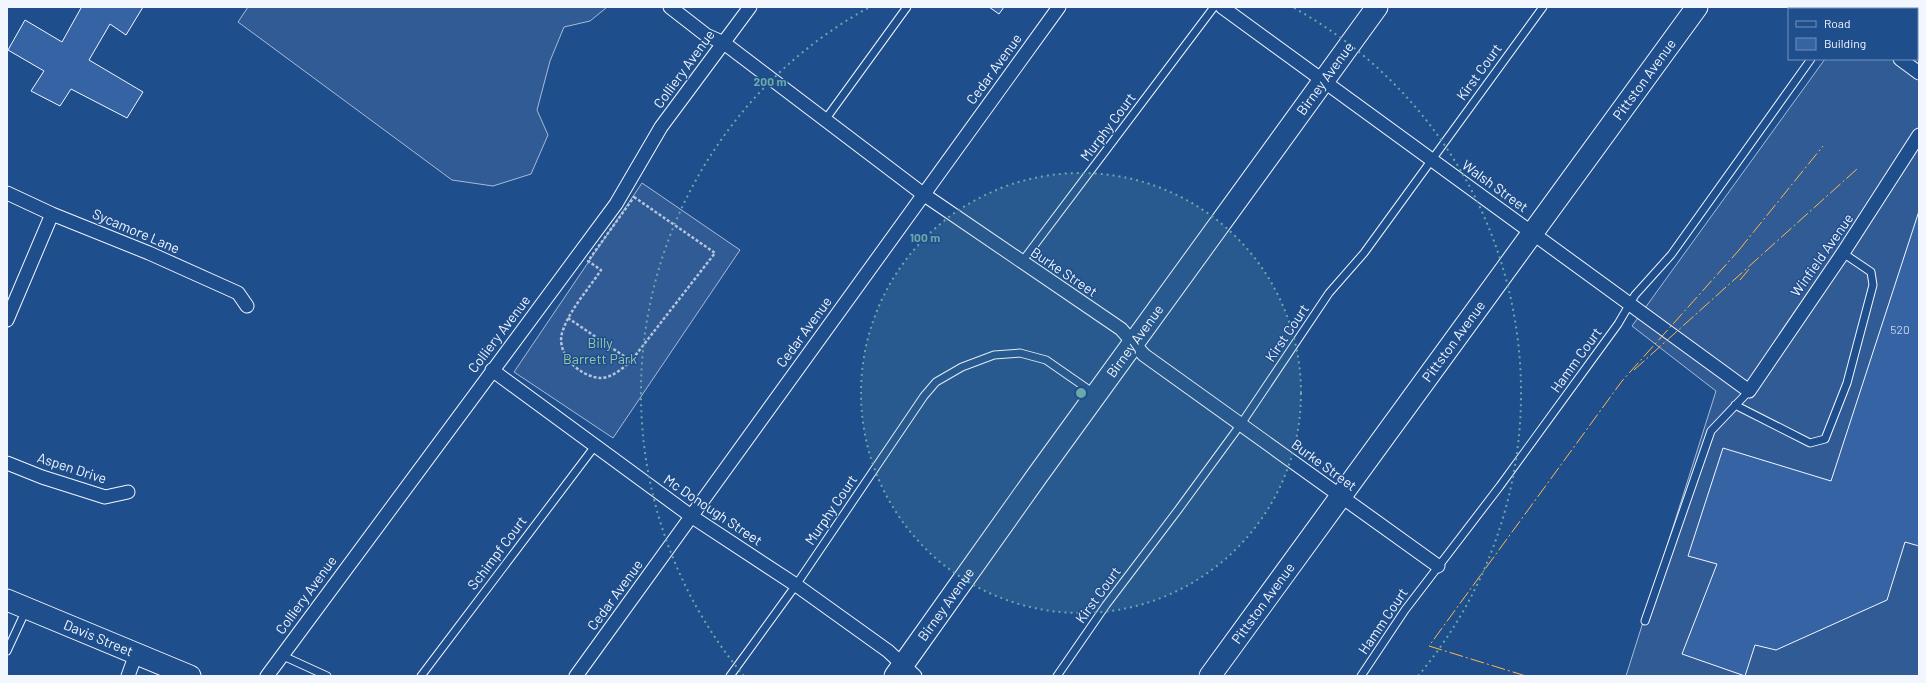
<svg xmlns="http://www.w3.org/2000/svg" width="1926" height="683" viewBox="0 0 1926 683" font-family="Barlow,sans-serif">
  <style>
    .built { fill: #305b95; stroke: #a8bbd7 }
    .building { fill: #3563a3; stroke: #f2f6ff }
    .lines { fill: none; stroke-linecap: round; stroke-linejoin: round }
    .lane-casing { stroke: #f2f6ff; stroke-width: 9 }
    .street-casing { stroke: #f2f6ff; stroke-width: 15 }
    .primary-casing { stroke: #f2f6ff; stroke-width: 23 }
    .path { stroke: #b3c4dc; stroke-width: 2.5; stroke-dasharray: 3 2; stroke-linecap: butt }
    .lane { stroke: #1f4e8c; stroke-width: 7 }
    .street { stroke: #1f4e8c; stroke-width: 13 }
    .primary { stroke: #1f4e8c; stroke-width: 21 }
    .power { stroke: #ffb74d; stroke-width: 1; stroke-dasharray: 14 3 2 3; stroke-linecap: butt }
    .ring { fill: none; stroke: #6aa9a8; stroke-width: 2; stroke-dasharray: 2 4 }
    .labels { text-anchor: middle; stroke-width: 3; stroke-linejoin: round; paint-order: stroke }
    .number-label { font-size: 12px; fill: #c3d1e8 }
    .street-label { font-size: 14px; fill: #f2f6ff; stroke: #1f4e8c }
    .park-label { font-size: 14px; fill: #97c8a6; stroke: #1f4e8c }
    .centre { fill: #6aa9a8; stroke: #1f4e8c; stroke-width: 2 }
    .ring-label { font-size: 12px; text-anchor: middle; font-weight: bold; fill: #6aa9a8; stroke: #1f4e8c; stroke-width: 3; stroke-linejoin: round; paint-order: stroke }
  </style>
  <rect width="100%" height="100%" fill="#1f4e8c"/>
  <!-- built -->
  <path class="built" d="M248,7H606V8L590,21L564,27L550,61L537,110L548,135L531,174L493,186L452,180L238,22Z
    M1863,7H1919V676H1626L1716,391L1632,326L1825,59H1917V9H1861Z
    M642,183L740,250L613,438L514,372Z"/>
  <!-- building -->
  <path class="building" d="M80,7H143L126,35L110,24L89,60L143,92L127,118L71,89L60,106L31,91L44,71L8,50L25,20L62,42L81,8Z
    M989,7H1004L999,14Z
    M1919,211V546L1905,542L1887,600L1776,650L1755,645L1745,676L1682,654L1717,564L1688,556L1723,448L1831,481Z"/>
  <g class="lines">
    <!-- lane casing -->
    <g class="lane-casing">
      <path id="lane" d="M1847,9L1849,7
        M825,120L907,7
        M1021,263L1214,7
        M1735,405L1810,443L1825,439L1847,383L1873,285L1871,272L1843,253
        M1645,621L1711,431L1749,391
        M7,651L26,610
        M281,655L327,676
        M421,676L595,446
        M730,676L796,585L924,396L936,382L962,367L994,355L1020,353L1046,360L1095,394
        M1057,676L1106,605L1178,510L1241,424L1329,293L1364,253L1543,7
        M1361,676L1405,610L1500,486L1618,324L1635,295L1671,255L1811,59"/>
    </g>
    <!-- street casing -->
    <g class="street-casing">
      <path id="street" d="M670,7L706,35L724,43L923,194L1121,329L1144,355L1438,566
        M1222,7L1749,391L1843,253L1919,135
        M1830,7L1833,9
        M1900,59L1919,73
        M7,193L52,214L149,253L238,293L247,306
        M7,320L52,214
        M492,370L691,516L796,585L888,651L915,676
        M7,463L42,477L105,497L128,492
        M128,676L136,654
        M267,676L616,204L661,127L750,7
        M576,676L1059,7"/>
    </g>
    <!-- primary casing -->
    <g class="primary-casing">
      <g id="primary">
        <path id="s1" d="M7,600L190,676"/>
        <path id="s2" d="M895,676L1037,476L1377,7"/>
        <path id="s3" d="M1210,676L1697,7"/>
      </g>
    </g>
    <!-- path -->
    <path class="path" d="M634,197L715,253L631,361C623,368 613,377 602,378C581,378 556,355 562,333C569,310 588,290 601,270L588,261Z
      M568,318L631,361"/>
    <!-- lane -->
    <use href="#lane" class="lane"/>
    <!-- street -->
    <use href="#street" class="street"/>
    <!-- primary -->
    <use href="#primary" class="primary"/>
    <!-- power -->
    <path class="power" d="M1739,250L1823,146
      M1740,280L1750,268
      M1634,370L1857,169
      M1526,676L1429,646L1622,381L1740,249"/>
  </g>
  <!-- distance rings -->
  <circle cx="1081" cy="393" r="220" fill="#6aa9a8" fill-opacity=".12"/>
  <g class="ring">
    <circle cx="1081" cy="393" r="220"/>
    <path d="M744 676A440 440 0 0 1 868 8M1294 8A440 440 0 0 1 1418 676"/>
  </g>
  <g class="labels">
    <!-- number labels -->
    <g class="number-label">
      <text x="1900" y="334">520</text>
    </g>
    <!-- street labels -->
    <g class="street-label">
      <text transform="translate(684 69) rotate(-54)" y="5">Colliery Avenue</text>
      <text transform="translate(994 69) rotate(-54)" y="5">Cedar Avenue</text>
      <text transform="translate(1479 72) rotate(-54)" y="5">Kirst Court</text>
      <text dy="5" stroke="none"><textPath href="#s2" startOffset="736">Birney Avenue</textPath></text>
      <text dy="5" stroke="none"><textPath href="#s3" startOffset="738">Pittston Avenue</textPath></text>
      <text transform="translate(1108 127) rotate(-53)" y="5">Murphy Court</text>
      <text transform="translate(1495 186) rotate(36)" y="5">Walsh Street</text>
      <text transform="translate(136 231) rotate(23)" y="5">Sycamore Lane</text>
      <text transform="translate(1822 255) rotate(-55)" y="5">Winfield Avenue</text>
      <text transform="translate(1064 272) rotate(34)" y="5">Burke Street</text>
      <text transform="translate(804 332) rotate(-54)" y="5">Cedar Avenue</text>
      <text transform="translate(1287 333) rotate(-56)" y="5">Kirst Court</text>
      <text transform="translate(499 334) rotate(-53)" y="5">Colliery Avenue</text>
      <text dy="5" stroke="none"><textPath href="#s2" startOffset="412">Birney Avenue</textPath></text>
      <text dy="5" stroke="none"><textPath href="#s3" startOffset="414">Pittston Avenue</textPath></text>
      <text transform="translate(1576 360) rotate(-54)" y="5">Hamm Court</text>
      <text transform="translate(1324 465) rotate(36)" y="5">Burke Street</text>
      <text transform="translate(72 468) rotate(18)" y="5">Aspen Drive</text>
      <text transform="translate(713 510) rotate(34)" y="5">Mc Donough Street</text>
      <text transform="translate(831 510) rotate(-56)" y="5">Murphy Court</text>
      <text transform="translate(497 553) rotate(-53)" y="5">Schimpf Court</text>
      <text transform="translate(306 595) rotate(-54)" y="5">Colliery Avenue</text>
      <text transform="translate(615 595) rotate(-54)" y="5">Cedar Avenue</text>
      <text transform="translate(1098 595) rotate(-54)" y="5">Kirst Court</text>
      <text dy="5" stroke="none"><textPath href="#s3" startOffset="90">Pittston Avenue</textPath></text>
      <text dy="5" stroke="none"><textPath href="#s2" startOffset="88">Birney Avenue</textPath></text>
      <text transform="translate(1383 621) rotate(-56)" y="5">Hamm Court</text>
      <text dy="5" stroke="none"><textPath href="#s1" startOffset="99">Davis Street</textPath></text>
    </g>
    <!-- park labels -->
    <g class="park-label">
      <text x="600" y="348">Billy<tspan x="600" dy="16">Barrett Park</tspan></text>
    </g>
  </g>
  <circle cx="1081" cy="393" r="6" class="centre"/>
  <g class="ring-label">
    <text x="770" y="86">200 m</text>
    <text x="925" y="242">100 m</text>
  </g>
  <!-- border -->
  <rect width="1926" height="683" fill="none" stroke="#f2f6ff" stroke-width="16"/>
  <!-- legend -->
  <rect x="1788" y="8" width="130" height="52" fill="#1f4e8c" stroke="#7391ba"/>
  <rect x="1796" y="21" width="20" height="6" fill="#1f4e8c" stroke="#7391ba"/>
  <text x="1824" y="28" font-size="12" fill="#f2f6ff">Road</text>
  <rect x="1796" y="38" width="20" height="12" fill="#3563a3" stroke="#7391ba"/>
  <text x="1824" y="48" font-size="12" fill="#f2f6ff">Building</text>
</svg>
